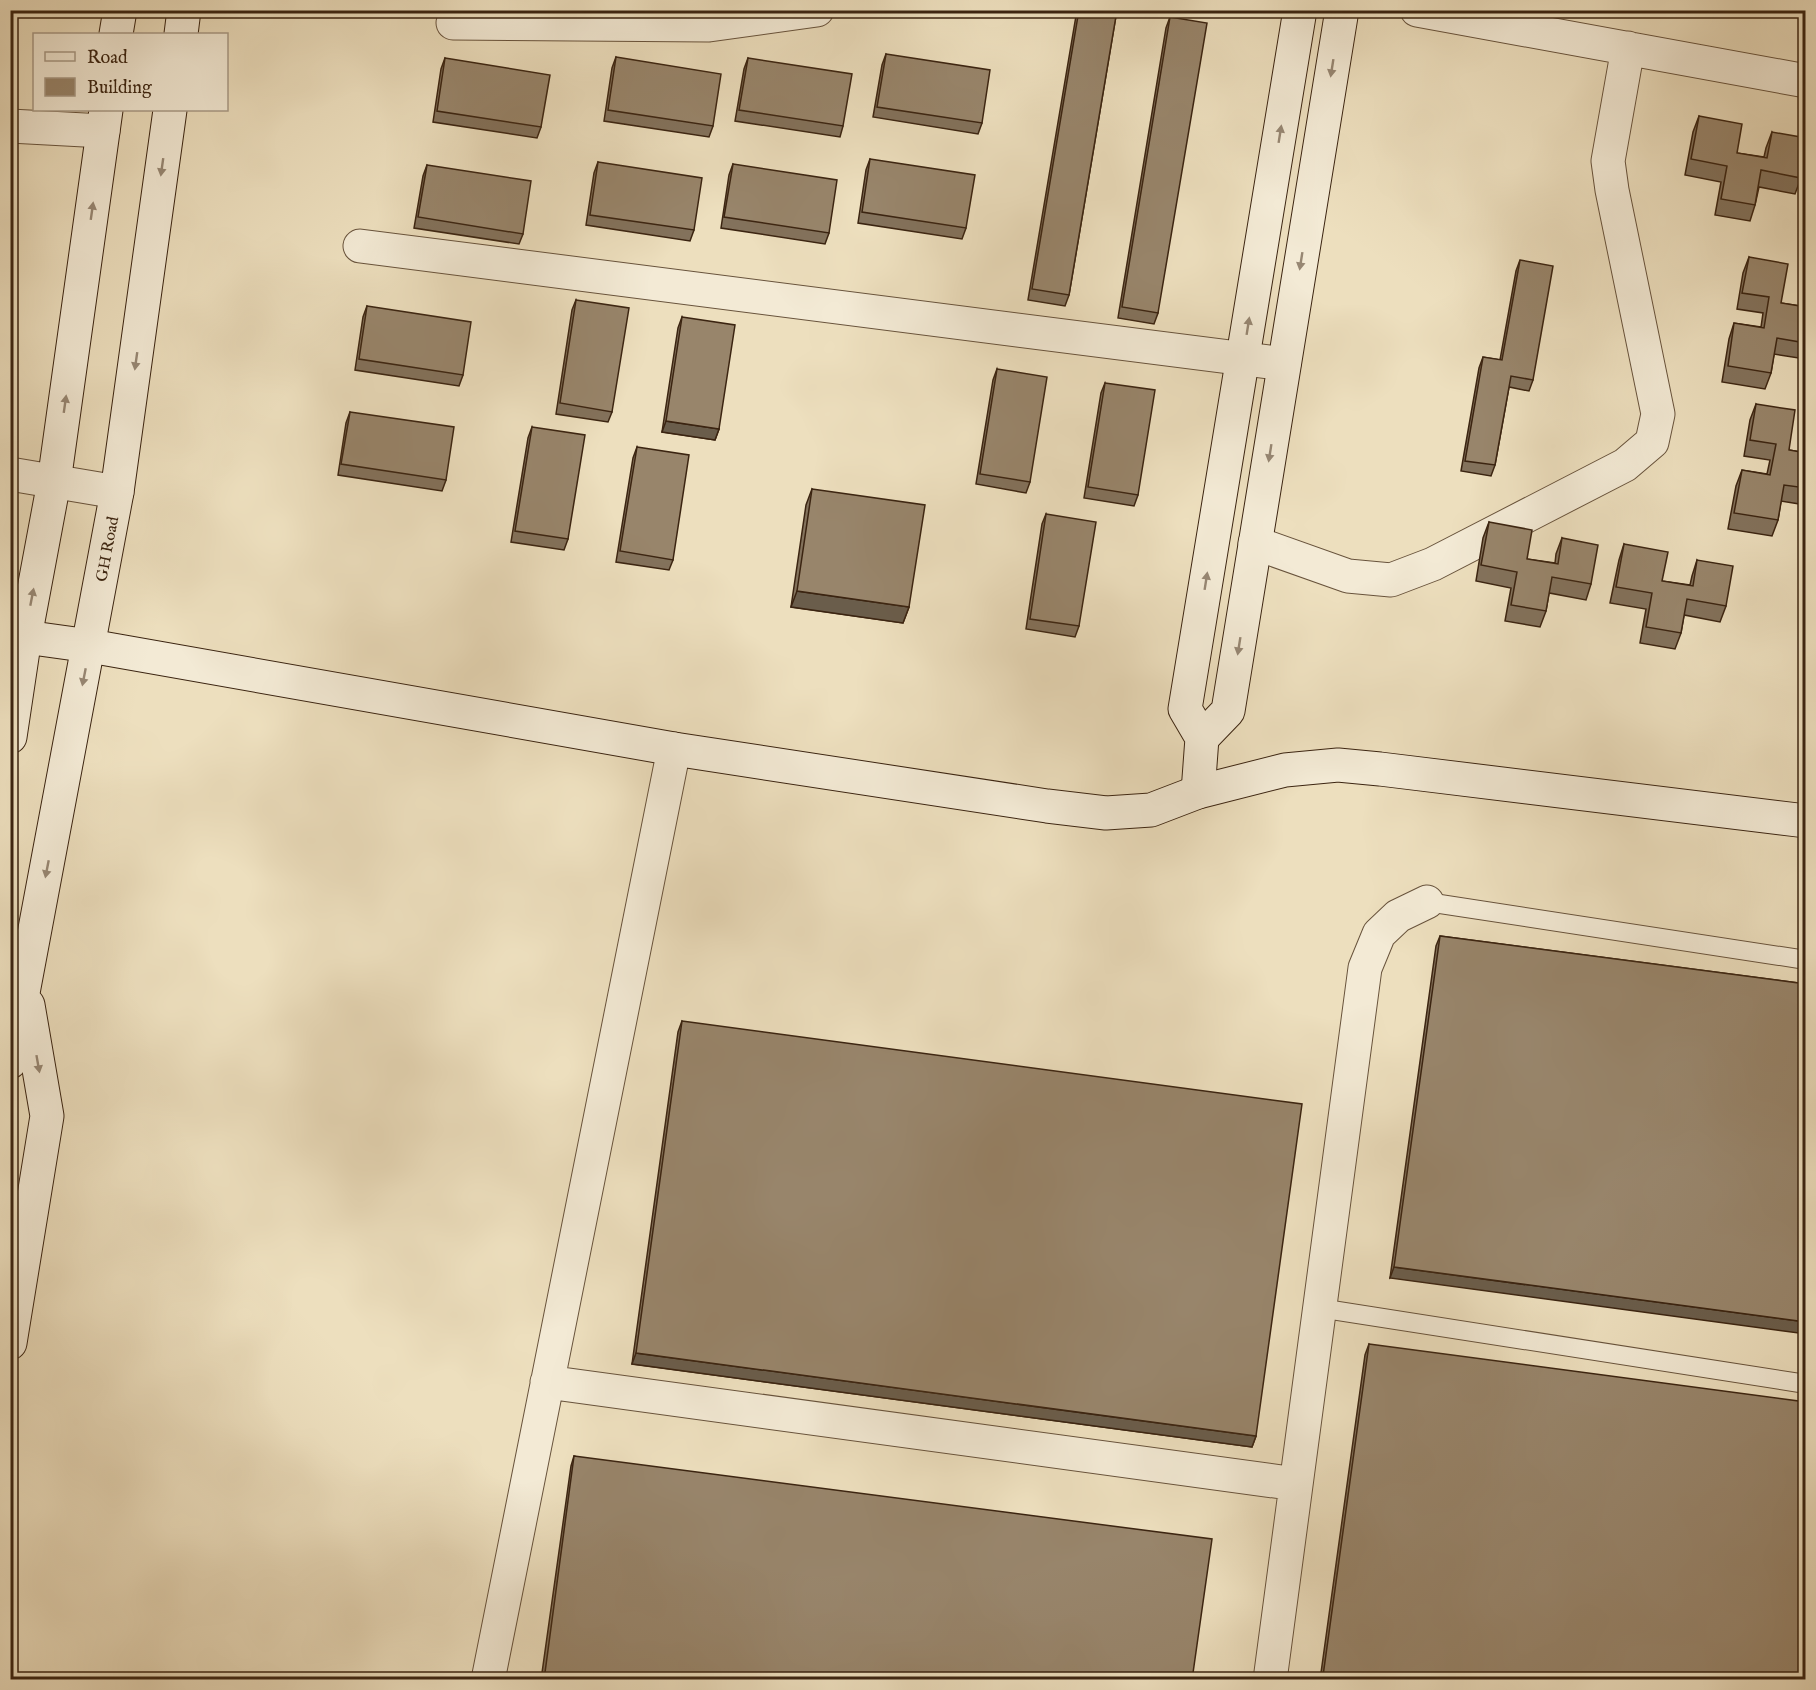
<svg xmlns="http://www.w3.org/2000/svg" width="1816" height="1690" viewBox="0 0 1816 1690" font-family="'IM FELL English',serif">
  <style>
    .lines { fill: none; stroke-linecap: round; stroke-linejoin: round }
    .lane-casing { stroke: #68533c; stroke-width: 20 }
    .street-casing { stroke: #68533c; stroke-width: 35 }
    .secondary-casing { stroke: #3b2411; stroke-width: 35 }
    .lane { stroke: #f3ead5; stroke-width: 18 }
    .street { stroke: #f3ead5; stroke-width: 33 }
    .secondary { stroke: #f3ead5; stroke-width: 33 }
    .wall { fill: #83725c; stroke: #3b2411; stroke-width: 1.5 }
    .shaded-wall { fill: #6a5d4b; stroke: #3b2411; stroke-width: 1.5 }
    .building { fill: #98856b; stroke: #3b2411; stroke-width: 1.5 }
    .oneway { fill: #978773 }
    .labels { text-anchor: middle; stroke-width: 4.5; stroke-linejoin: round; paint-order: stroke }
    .street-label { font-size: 16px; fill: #3b2411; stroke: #f3ead5 }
  </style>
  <rect width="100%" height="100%" fill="#eddfbe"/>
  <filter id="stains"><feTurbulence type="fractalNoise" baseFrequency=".00333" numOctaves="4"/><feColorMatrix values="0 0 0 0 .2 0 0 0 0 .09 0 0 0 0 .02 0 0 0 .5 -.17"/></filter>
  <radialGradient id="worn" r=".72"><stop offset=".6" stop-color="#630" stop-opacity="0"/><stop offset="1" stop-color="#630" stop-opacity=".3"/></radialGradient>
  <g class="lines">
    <!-- lane casing -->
    <g class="lane-casing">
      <path id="lane" d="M1427,902L1806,960
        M1319,1308L1806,1384"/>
    </g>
    <!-- street casing -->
    <g class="street-casing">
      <path id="street" d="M1417,10L1806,81
        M453,23L709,25L817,10
        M10,126L103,131
        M360,246L1284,364
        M10,474L117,492
        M1255,543L1348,576L1391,580L1433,564L1625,465L1652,442L1658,414L1612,190L1608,161L1628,48
        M547,1382L1296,1484
        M488,1680L674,749
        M1270,1680L1365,968L1379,934L1398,916L1427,902"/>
    </g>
    <!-- secondary casing -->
    <g class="secondary-casing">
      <g id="secondary">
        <path d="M116,34L120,10"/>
        <path d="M181,34L184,10"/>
        <path d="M25,637L90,646L674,749L1047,806L1106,813L1151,810L1198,792L1285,770L1338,765L1380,769L1806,821"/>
        <path d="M10,737L25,637L54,482L106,110"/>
        <path d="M1202,738L1228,711L1342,10"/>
        <path d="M1198,792L1202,738L1185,709L1300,10"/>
        <path id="s1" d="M10,1062L117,492L170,110"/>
        <path d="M10,1343L47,1116L28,1005"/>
      </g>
    </g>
    <!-- lane -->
    <use href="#lane" class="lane"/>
    <!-- street -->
    <use href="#street" class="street"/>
    <!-- secondary -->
    <use href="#secondary" class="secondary"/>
  </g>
  <!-- wall -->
  <path class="wall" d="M1077,10H1117L1069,295L1065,306L1028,300Z
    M1170,17L1158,313L1154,324L1118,318L1166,28Z
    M886,54L982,123L978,134L873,117L882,65Z
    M616,57L713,126L709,137L604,121L612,68Z
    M445,58L541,127L537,138L433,122L441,69Z
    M748,58L843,126L840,137L735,121L744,69Z
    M1699,116L1737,153L1764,157L1766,148L1772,132L1801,178L1795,194L1759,187L1755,205L1750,221L1715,215L1721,182L1685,175L1693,132Z
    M870,159L966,228L962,239L858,223L866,170Z
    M598,162L694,230L690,241L586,225L594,173Z
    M733,164L829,233L825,244L721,228L729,175Z
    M427,165L523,234L519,244L414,228L423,176Z
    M1749,257L1781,303L1806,307V357L1805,359L1774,354L1771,373L1765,389L1722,382L1729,339L1734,323L1761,327L1763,313L1737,309L1743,273Z
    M1520,260L1533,380L1529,391L1509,387L1495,465L1491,476L1461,471L1479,368L1483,357L1500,360L1516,271Z
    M576,300L612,412L608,422L556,414L572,310Z
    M367,306L463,375L459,386L355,370L363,317Z
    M682,317L719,429L715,440L662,432L678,328Z
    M997,369L1030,482L1026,493L976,484L993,380Z
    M1105,383L1138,495L1134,506L1084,498L1101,393Z
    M1756,404L1789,450L1806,453V505L1781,501L1778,520L1772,536L1728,529L1736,486L1742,470L1767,474L1770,460L1744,456L1750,420Z
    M350,412L446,480L442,491L338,475L346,423Z
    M532,427L568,539L564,550L511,542L528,438Z
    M637,447L673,560L669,570L616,562L633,458Z
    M812,489L909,607L903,623L791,607L806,505Z
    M1046,514L1079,626L1075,637L1026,629L1042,524Z
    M1489,522L1527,559L1555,563L1556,554L1562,538L1591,584L1586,600L1549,593L1546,611L1540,627L1505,621L1511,588L1476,581L1483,538Z
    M1624,544L1662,581L1690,585L1692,576L1697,560L1726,606L1720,622L1684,615L1681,633L1675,649L1640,643L1646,609L1610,603L1619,560Z
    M1440,936L1806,984L1390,1278L1436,946Z
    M682,1021L1256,1436L1252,1447L632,1364L678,1032Z
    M1369,1344L1806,1680H1320L1365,1355Z
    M574,1456L1192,1680H541L571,1466Z"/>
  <!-- shaded-wall -->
  <path class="shaded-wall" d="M666,421L719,429L715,440L662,432Z
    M797,591L909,607L903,623L791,607Z
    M1394,1267L1806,1322V1334L1390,1278Z
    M636,1353L1256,1436L1252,1447L632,1364Z
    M1323,1676L1348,1680H1322Z"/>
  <!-- building -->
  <path class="building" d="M1079,10H1117L1069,295L1032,289Z
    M1170,17L1207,23L1158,313L1122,307Z
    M886,54L990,70L982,123L877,107Z
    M616,57L721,74L713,126L608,110Z
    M445,58L550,75L541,127L437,111Z
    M748,58L852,74L843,126L739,110Z
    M1699,116L1742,124L1737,153L1767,158L1772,132L1806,138V151L1801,178L1761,170L1755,205L1721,199L1727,166L1691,159Z
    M870,159L975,175L966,228L862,212Z
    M598,162L702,178L694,230L590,215Z
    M733,164L837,180L829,233L724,217Z
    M427,165L531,181L523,234L418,217Z
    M1749,257L1788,264L1781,303L1806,307V343L1777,338L1771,373L1728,366L1734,323L1764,328L1769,297L1742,293Z
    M1520,260L1553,266L1533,380L1511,376L1495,465L1465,461L1483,357L1502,360Z
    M576,300L629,308L612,412L560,403Z
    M367,306L471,322L463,375L359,359Z
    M682,317L735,325L719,429L666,421Z
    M997,369L1047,377L1030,482L980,474Z
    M1105,383L1155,390L1138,495L1088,487Z
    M1756,404L1795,410L1789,450L1806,453V488L1784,485L1778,520L1734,513L1742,470L1770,475L1776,444L1750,440Z
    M350,412L454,427L446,480L341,464Z
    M532,427L585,435L568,539L515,531Z
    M637,447L689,455L673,560L620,551Z
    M812,489L925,505L909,607L797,591Z
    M1046,514L1096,522L1079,626L1030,619Z
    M1489,522L1532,530L1527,559L1558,564L1562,538L1598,545L1591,584L1552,577L1546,611L1511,605L1517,572L1481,565Z
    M1624,544L1668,552L1662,581L1693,586L1697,560L1733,566L1726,606L1687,599L1681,633L1646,627L1652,593L1616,587Z
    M1440,936L1806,984V1322L1394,1267Z
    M682,1021L1302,1104L1256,1436L636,1353Z
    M1369,1344L1806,1402V1680H1348L1323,1676Z
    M574,1456L1212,1539L1192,1680H544Z"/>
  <!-- one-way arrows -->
  <defs><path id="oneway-solid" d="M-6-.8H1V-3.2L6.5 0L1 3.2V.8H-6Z" transform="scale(1.5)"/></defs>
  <g class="oneway">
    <use href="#oneway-solid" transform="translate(1332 68) rotate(99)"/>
    <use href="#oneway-solid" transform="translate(1280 134) rotate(-81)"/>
    <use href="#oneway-solid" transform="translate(162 167) rotate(98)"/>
    <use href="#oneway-solid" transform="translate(92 211) rotate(-82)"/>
    <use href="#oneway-solid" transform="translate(1301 261) rotate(99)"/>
    <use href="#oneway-solid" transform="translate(1248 326) rotate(-81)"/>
    <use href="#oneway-solid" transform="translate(136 361) rotate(98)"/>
    <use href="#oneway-solid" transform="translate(65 404) rotate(-82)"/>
    <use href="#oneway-solid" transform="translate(1270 453) rotate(99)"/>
    <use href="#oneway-solid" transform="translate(1206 581) rotate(-81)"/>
    <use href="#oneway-solid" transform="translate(32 597) rotate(-79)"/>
    <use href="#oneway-solid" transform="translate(1239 646) rotate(99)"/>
    <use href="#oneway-solid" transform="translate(84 677) rotate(101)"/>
    <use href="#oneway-solid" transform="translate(47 869) rotate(101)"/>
    <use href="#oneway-solid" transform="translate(38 1064) rotate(80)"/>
  </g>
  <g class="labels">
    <!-- street labels -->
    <g class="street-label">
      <text dy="6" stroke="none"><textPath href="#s1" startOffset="522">GH Road</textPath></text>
    </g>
  </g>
  <!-- margin -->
  <rect width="1816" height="1690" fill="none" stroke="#eddfbe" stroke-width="36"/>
  <rect x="12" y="12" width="1792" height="1666" fill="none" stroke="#3b2411" stroke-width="3"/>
  <rect x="18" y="18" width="1780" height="1654" fill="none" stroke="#3b2411" stroke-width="1.5"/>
  <!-- legend -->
  <rect x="33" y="33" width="195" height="78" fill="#f3ead5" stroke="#a99b87" stroke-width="1.5"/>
  <rect x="45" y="52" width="30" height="9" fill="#f3ead5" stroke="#a99b87" stroke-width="1.5"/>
  <text x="87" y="63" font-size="18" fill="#3b2411">Road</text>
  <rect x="45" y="78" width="30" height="18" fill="#98856b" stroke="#a99b87" stroke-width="1.5"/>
  <text x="87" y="93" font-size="18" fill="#3b2411">Building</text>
  <rect width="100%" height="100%" filter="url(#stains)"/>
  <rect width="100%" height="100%" fill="url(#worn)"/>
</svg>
